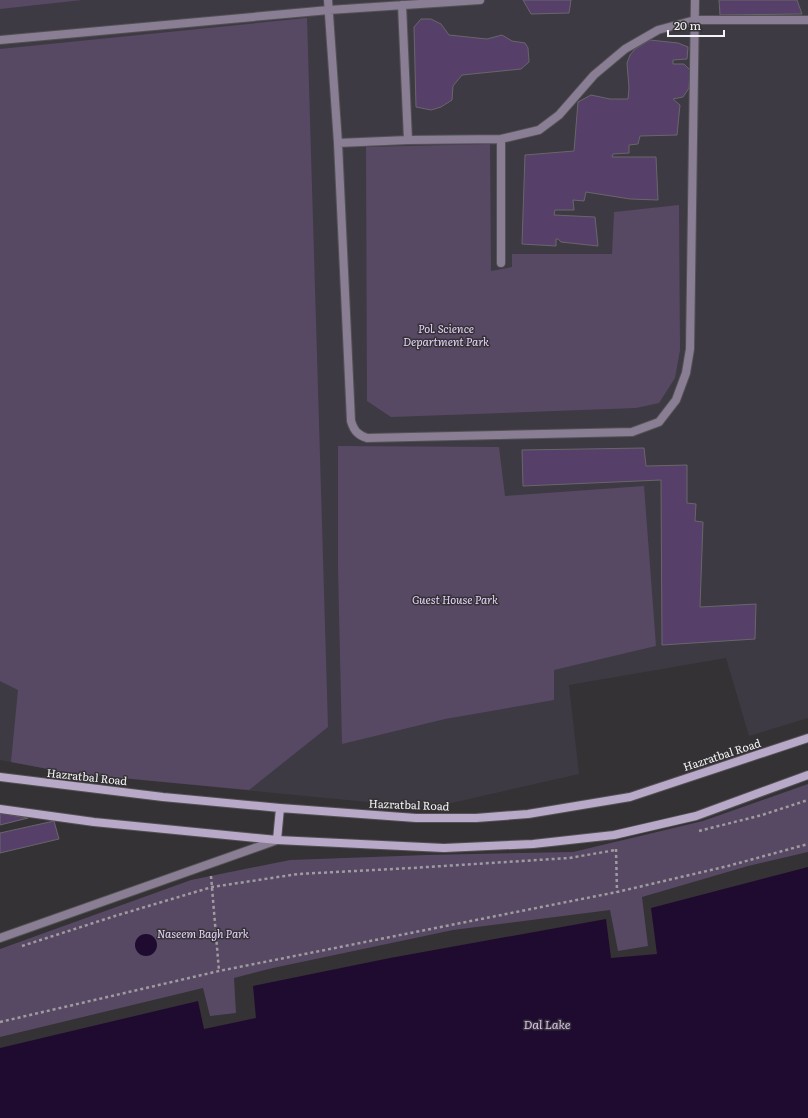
<svg xmlns="http://www.w3.org/2000/svg" width="808" height="1118" viewBox="0 0 808 1118" font-family="Literata,serif">
  <style>
    .built { fill: #3e3a43 }
    .green { fill: #574964 }
    .water { fill: #200b30 }
    .building { fill: #564069; stroke: #68666a }
    .lines { fill: none; stroke-linecap: round; stroke-linejoin: round }
    .lane-casing { stroke: #535154; stroke-width: 10 }
    .street-casing { stroke: #535154; stroke-width: 10 }
    .secondary-casing { stroke: #535154; stroke-width: 10 }
    .path { stroke: #9e9c9f; stroke-width: 2.5; stroke-dasharray: 3 3; stroke-linecap: butt }
    .lane { stroke: #897e93; stroke-width: 8 }
    .street { stroke: #897e93; stroke-width: 8 }
    .secondary { stroke: #b9a9c9; stroke-width: 8 }
    .labels { text-anchor: middle; stroke-width: 3; stroke-linejoin: round; paint-order: stroke }
    .park-label { font-size: 11px; font-style: italic; fill: #e8d2fc; stroke: #343235 }
    .street-label { font-size: 11px; fill: #f5f4f6; stroke: #343235 }
    .water-label { font-size: 12px; font-style: italic; fill: #dbbff6; stroke: #343235 }
  </style>
  <rect width="100%" height="100%" fill="#343235"/>
  <!-- built -->
  <path class="built" d="M0,0H808V718L749,736L726,658L569,685L579,774L429,808L69,773L0,760Z"/>
  <!-- green -->
  <path class="green" d="M0,0H82L0,9Z
    M307,18L328,727L249,790L69,773L11,762L18,690L0,681V49Z
    M490,144L491,271L512,267V254H612L614,212L679,205L680,350L675,378L659,403L636,408L391,417L367,401L366,147Z
    M338,446L499,447L505,496L644,486L656,646L554,670V700L445,719L342,744L338,567Z
    M808,784V852L748,866L642,897L648,946L618,951L610,910L453,930L273,968L234,978L236,1013L210,1016L203,988L0,1037V949L191,880L290,860L427,855L573,852L703,821Z"/>
  <!-- water -->
  <path class="water" d="M808,867V1118H0V1048L198,1001L204,1029L256,1018L253,986L390,958L606,919L611,958L657,954L651,908Z
    M135 945a11 11 0 1 1 22 0a11 11 0 1 1-22 0Z"/>
  <!-- building -->
  <path class="building" d="M523,0H571L569,13L531,14Z
    M719,0H797L802,14L720,15Z
    M421,19H431L441,24L449,35L487,39L502,35L512,41L525,43L528,48L529,62L521,69L462,75L453,86L452,100L441,107L431,110L416,107L414,27Z
    M650,40L678,43L688,47L687,59L673,60V64H684L690,70L689,88L683,97L673,99L680,105L677,135L640,136L638,144L629,145V153L613,154L612,157H656L658,200L630,199L586,192L584,201L573,200L574,210H555L554,215L595,217L598,246L561,242L558,239H556V246L522,244L525,155L574,151L578,102L591,95L610,99H628L629,88L627,63L630,55L635,49Z
    M644,448L646,466L687,465V503L696,504L695,521L703,522L700,607L756,604L755,639L662,645L661,480L523,486L522,450Z
    M0,813L28,818L0,825Z
    M54,821L59,839L0,853V833Z"/>
  <g class="lines">
    <!-- lane casing -->
    <g class="lane-casing">
      <path id="lane" d="M328,0L338,143L351,421C354,431 358,435 367,438L632,432L659,422L676,400L686,373L690,349L695,0
        M402,5L408,140
        M0,40L329,10L480,0
        M501,139V263
        M338,143L408,140L501,139L539,130L559,115L594,75L625,49L658,30L695,20H808"/>
    </g>
    <!-- street casing -->
    <g class="street-casing">
      <path id="street" d="M0,938L277,840"/>
    </g>
    <!-- secondary casing -->
    <g class="secondary-casing">
      <path id="secondary" d="M0,777L163,797L280,808L416,818H476L528,814L630,797L808,738
        M0,809L94,822L277,840L444,848L533,844L614,835L696,816L808,775
        M277,840L280,808"/>
    </g>
    <!-- path -->
    <path class="path" d="M699,831L762,815L808,800
      M616,849L617,892
      M211,876L219,971
      M22,946L115,916L212,887L298,874L412,868L569,858L616,850
      M0,1022L219,971L617,892L728,866L808,844"/>
    <!-- lane -->
    <use href="#lane" class="lane"/>
    <!-- street -->
    <use href="#street" class="street"/>
    <!-- secondary -->
    <use href="#secondary" class="secondary"/>
  </g>
  <g class="labels">
    <!-- park labels -->
    <g class="park-label">
      <text x="446" y="333">Pol. Science<tspan x="446" dy="13">Department Park</tspan></text>
      <text x="455" y="604">Guest House Park</text>
      <text x="203" y="938">Naseem Bagh Park</text>
    </g>
    <!-- street labels -->
    <g class="street-label">
      <text transform="translate(722 755) rotate(-18)" y="4">Hazratbal Road</text>
      <text transform="translate(87 777) rotate(6)" y="4">Hazratbal Road</text>
      <text transform="translate(409 805) rotate(2)" y="4">Hazratbal Road</text>
    </g>
    <!-- water labels -->
    <g class="water-label">
      <text x="547" y="1029">Dal Lake</text>
    </g>
  </g>
  <!-- scale -->
  <path d="M668 30v6h56v-6" fill="none" stroke="#f5f4f6" stroke-width="2"/>
  <text x="674" y="30" font-size="12" fill="#f5f4f6" stroke="#343235" stroke-width="3" paint-order="stroke">20 m</text>
</svg>
